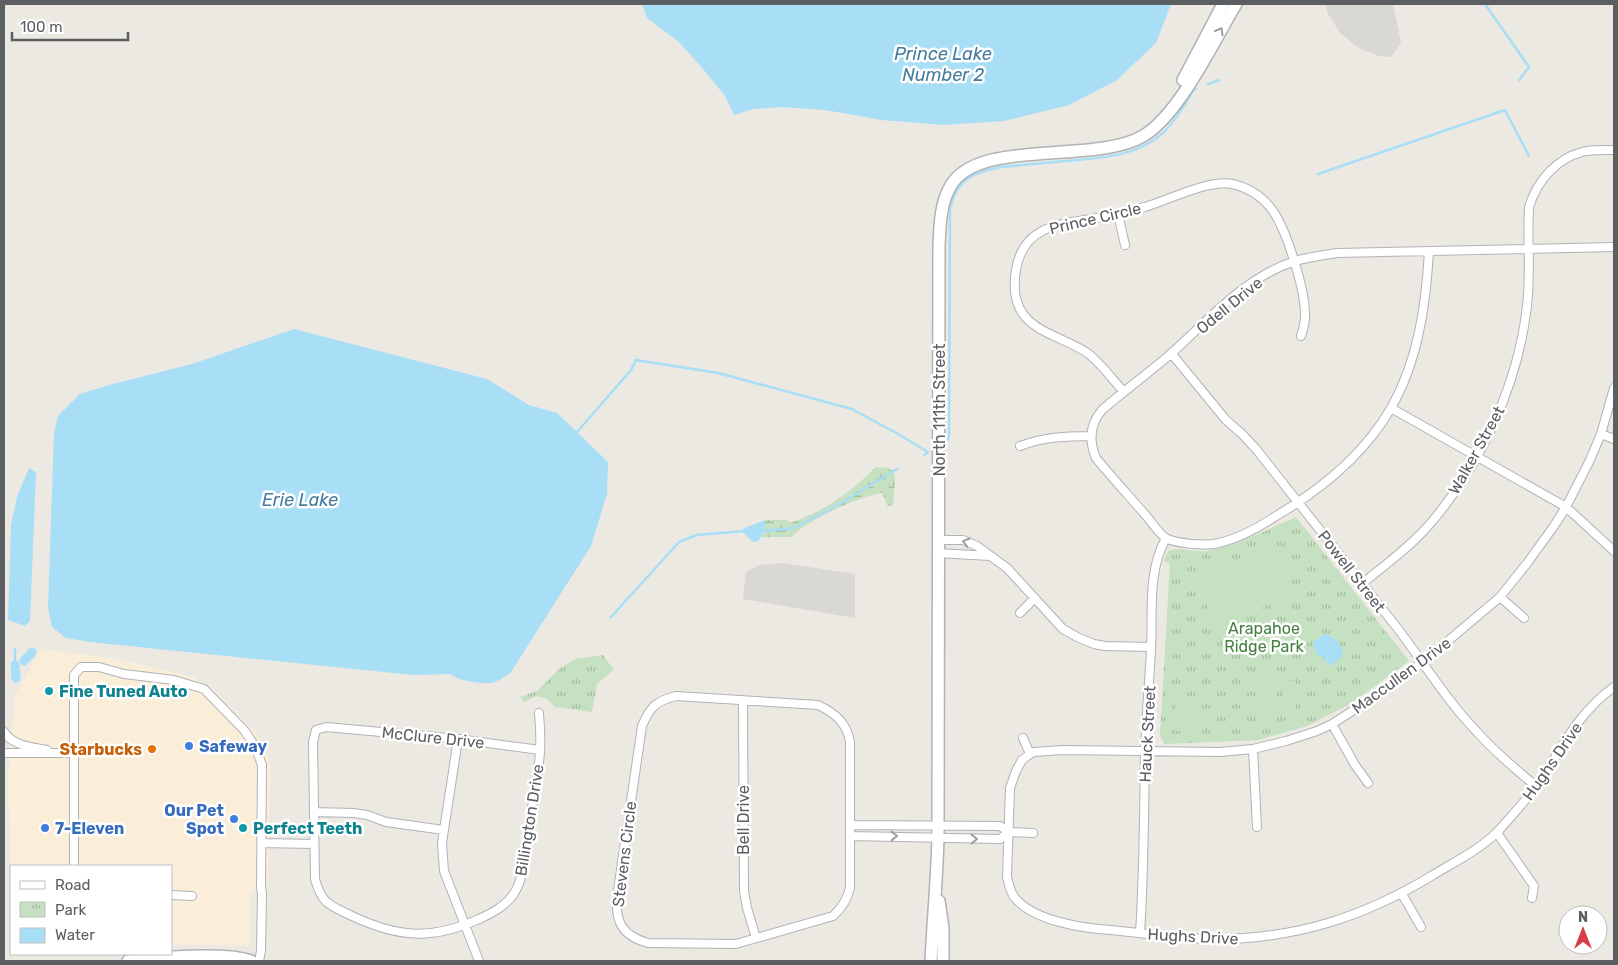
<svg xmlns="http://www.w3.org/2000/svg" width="1618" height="965" viewBox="0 0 1618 965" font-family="Rubik,sans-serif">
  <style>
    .commercial { fill: #faeed9 }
    .industrial { fill: #dad8d5 }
    .wetland { fill: url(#wetland-marsh) }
    .park { fill: url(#park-tufts) }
    .pitch { fill: #c5e1c1 }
    .water { fill: #a8def6 }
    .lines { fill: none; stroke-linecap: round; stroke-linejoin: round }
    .stream { stroke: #a8def6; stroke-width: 2.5 }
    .canal { stroke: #a8def6; stroke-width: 9 }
    .street-casing { stroke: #b0b3b6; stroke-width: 10 }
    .secondary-casing { stroke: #afb3b6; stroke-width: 14 }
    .street { stroke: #fff; stroke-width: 8 }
    .secondary { stroke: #fff; stroke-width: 11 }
    .oneway { stroke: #9d9fa0 }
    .culture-dot { fill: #0f9aa8; stroke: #fff; stroke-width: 2 }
    .shop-dot { fill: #3f7fe0; stroke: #fff; stroke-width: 2 }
    .food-dot { fill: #e8710a; stroke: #fff; stroke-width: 2 }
    .labels { text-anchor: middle; stroke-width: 5; stroke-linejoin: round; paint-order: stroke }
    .street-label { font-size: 16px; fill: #5b5f61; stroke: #fff }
    .park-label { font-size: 16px; fill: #427e3d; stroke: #fff }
    .culture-label { font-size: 16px; font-weight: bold; fill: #0d838f; stroke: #fff; text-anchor: start }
    .shop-label { font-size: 16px; font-weight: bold; fill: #366cbe; stroke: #fff; text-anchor: start }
    .food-label { font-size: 16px; font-weight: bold; fill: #c56008; stroke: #fff; text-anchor: end }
    .water-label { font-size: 18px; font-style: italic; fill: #457c9d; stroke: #fff }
  </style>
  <defs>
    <pattern id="wetland-marsh" width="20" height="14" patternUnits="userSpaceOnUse" patternTransform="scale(1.25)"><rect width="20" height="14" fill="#c5e1c1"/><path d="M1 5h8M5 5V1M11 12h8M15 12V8" fill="none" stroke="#a3baa0"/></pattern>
    <pattern id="park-tufts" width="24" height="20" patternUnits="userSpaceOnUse" patternTransform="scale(1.25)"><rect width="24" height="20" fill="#c5e1c1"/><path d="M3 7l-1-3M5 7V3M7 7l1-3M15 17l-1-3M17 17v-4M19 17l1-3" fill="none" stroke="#a3baa0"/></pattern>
  </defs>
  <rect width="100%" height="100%" fill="#ece8e2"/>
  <!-- commercial -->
  <path class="commercial" d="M47,650L112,658L193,677L217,693L257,734L270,764L268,882L251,892L249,946L171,944V866H11V914L8,774L15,696L39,652Z"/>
  <!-- industrial -->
  <path class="industrial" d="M1325,4H1393L1401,43L1391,57L1379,56L1359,48L1340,33L1327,12Z
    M783,563L855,574V618L743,599L746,572L759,565Z"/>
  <!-- wetland -->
  <path class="wetland" d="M876,467L888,468L894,471L895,480L893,504L888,507L882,493C855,498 811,518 791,537H762L765,531V520H787L790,523C828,509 847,495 876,467Z"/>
  <!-- park -->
  <path class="park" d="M1296,517L1409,661L1350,704L1307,726L1258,740L1165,744L1160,736L1170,564L1164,561L1168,551C1180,546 1193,553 1206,551C1238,546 1267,529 1296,517Z
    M603,655L614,670L597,684L592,712L555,707L546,698L536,696L524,702L520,697L537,691L559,669L575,659Z"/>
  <!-- pitch -->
  <path class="pitch" d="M1275,544L1296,594L1215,627L1195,576Z
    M1265,676H1272V680L1274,681V708L1271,709V713H1264V709L1261,708L1262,680H1264Z
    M1283,681H1296V709H1283Z
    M1189,702C1203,708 1208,717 1200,731H1176V704Z"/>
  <!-- water -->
  <path class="water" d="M642,4H1171L1156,43L1117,80L1069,105L1004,121L944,125L882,120L825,110L782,107L753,109L734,115L725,96L704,70L679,42L647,18Z
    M294,329L487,379L529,405L557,413L608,462L607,494L591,546L511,672C504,677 497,683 489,683C480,684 456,680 450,674L413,675L90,642L66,638L52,627L48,607L54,433L58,416L80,394L109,385L192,364Z
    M29,468L36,472L30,621L25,626L8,620L11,525L17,497Z
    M765,520C765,529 764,535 758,541L753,542L742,531L744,528Z
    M1324,634C1335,636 1343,645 1343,656L1330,666L1322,656L1317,655L1313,643Z"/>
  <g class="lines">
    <!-- stream -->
    <path class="stream" d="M1485,4L1529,67L1519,80
      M1208,84L1219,80
      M1318,174L1505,110L1529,156
      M577,432L631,370L636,360L718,373L852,409L898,434L928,452L924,455
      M948,440L949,436L950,208C958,178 972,173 1001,167C1022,165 1044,163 1066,161C1100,158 1136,157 1163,133C1176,120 1185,105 1194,89H1196
      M763,531L794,528L833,508L897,469
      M611,617L679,542L697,535L745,531
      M15,649V665"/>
    <!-- canal -->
    <path class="canal" d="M24,661L32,652
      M15,665L16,678"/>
    <!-- street casing -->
    <g class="street-casing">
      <path id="street" d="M1118,214L1125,245
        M1429,251C1426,305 1418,361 1391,408C1364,455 1322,489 1276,516C1258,528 1236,540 1214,544C1207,545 1199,544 1192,544C1184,543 1172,542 1166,538C1159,534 1153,524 1148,518C1131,498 1113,479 1096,458C1089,441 1089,425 1102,410C1125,390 1150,372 1173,352C1210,318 1246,277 1295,261C1309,257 1323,255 1337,253L1614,247
        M1171,353L1226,420L1242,434L1256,449C1303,509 1351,569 1398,629C1424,663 1447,701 1477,732C1495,752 1515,769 1536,786
        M1614,388L1601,434L1589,462L1566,507L1554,526L1528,562L1500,597L1423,662L1385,690L1332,724L1317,731L1286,741L1253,749L1220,752L1062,750L1034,752L1030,754L1022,760L1016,771L1010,788L1007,877C1009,884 1010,892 1015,898C1034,921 1082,928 1110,930C1145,933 1181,939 1215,939C1296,939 1364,917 1433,875C1456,861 1483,848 1501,828C1515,812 1530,796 1542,778C1563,745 1581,710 1614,687
        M1123,391C1113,380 1102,365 1090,355C1069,338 1031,334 1019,307C1014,296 1014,282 1016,270C1023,225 1061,224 1097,218C1113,215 1129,211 1145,207C1168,200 1210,179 1232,184C1246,187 1260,195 1270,207C1286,226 1306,292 1305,317C1305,323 1303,330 1301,336
        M1391,408L1566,507L1614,551
        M1601,434L1614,439
        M1020,446C1044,437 1066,436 1091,436
        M938,540H963L977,546L1007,568L1063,629L1077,637L1094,644L1105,646L1151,647
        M938,553L990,556
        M1363,583C1385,565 1410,547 1429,525C1481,465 1518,385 1527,306C1531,273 1527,240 1529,207C1537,181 1556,159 1582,152C1592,149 1604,150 1614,150
        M1500,597L1524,618
        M1020,613L1035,598
        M676,696L818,705C835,713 847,723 850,742V887C848,899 843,907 833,916L736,944L648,943C623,936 615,923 617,897L642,726C650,707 656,701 676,696Z
        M743,700L744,891L747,908L756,938
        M539,713C540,726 541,739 540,751C539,770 535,789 532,807C529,830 526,878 513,895C504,907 492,913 479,919C432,940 399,938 352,916C330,905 322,905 315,879L313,742L316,730L326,727L458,739L540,750
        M1332,724L1355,765L1368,783
        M4,732C13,746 32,747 47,750
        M1023,738L1030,754
        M458,739L442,843L444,871L479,961
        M1253,749L1257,827
        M4,753H74
        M314,812L353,813L367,815L386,822L444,830
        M850,825L1000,826L1009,832L1033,833
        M1497,833L1534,886L1532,898
        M850,836L1000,839L1009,832
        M261,843L314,844
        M74,866V675L81,667H99L124,674L174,680L204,689L244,730L255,746L262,765L261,887L262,893L261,951L259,961
        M1402,894L1421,927
        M171,895L192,896
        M1140,933C1144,873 1144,813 1145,753C1146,719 1149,685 1151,651C1153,613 1147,572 1166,538"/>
    </g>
    <!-- secondary casing -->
    <g class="secondary-casing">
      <path id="secondary" d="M1183,80L1223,4
        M939,901L943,928V961
        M128,961C153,957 229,952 251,961
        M931,961C933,920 937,878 938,837L939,246C940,226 940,205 950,187C977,137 1094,165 1143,136C1179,115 1214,41 1236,4"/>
    </g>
    <!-- street -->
    <use href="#street" class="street"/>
    <!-- secondary -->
    <use href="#secondary" class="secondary"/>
  </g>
  <!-- one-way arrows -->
  <defs><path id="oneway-chevron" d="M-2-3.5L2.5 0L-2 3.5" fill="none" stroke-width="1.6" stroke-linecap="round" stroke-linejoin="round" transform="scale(1.25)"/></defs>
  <g class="oneway">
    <use href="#oneway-chevron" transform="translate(1220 31) rotate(-60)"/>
    <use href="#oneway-chevron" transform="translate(966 542) rotate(-164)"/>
    <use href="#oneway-chevron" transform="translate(894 836)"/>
    <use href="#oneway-chevron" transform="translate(974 839)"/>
  </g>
  <!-- markers -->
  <g class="culture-dot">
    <circle cx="49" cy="691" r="5"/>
    <circle cx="243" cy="828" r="5"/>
  </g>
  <g class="shop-dot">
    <circle cx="189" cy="746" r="5"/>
    <circle cx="234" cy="819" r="5"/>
    <circle cx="45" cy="828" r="5"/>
  </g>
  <circle class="food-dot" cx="152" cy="749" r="5"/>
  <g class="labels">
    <!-- street labels -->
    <g class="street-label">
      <text transform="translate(1095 218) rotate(-13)" y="6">Prince Circle</text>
      <text transform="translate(1229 305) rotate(-39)" y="6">Odell Drive</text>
      <text transform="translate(939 410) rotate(-90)" y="6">North 111th Street</text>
      <text transform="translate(1476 450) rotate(-61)" y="6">Walker Street</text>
      <text transform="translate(1352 571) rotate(52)" y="6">Powell Street</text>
      <text transform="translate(1401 675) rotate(-36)" y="6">Maccullen Drive</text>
      <text transform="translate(1147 734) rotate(-87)" y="6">Hauck Street</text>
      <text transform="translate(433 737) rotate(6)" y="6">McClure Drive</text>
      <text transform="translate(1552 761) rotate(-55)" y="6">Hughs Drive</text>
      <text transform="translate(529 820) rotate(-81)" y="6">Billington Drive</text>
      <text transform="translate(743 820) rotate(-90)" y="6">Bell Drive</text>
      <text transform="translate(624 854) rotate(-83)" y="6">Stevens Circle</text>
      <text transform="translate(1193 936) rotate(3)" y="6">Hughs Drive</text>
    </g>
    <!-- park labels -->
    <g class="park-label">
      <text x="1264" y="634">Arapahoe<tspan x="1264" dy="18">Ridge Park</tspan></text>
    </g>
    <!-- culture labels -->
    <g class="culture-label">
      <text x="59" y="697">Fine Tuned Auto</text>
      <text x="253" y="834">Perfect Teeth</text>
    </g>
    <!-- shop labels -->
    <g class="shop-label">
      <text x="199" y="752">Safeway</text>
      <text x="224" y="816" text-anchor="end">Our Pet<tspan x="224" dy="18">Spot</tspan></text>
      <text x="55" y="834">7-Eleven</text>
    </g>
    <!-- food labels -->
    <g class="food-label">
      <text x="142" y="755">Starbucks</text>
    </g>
    <!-- water labels -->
    <g class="water-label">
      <text x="943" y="60">Prince Lake<tspan x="943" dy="21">Number 2</tspan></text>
      <text x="300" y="506">Erie Lake</text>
    </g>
  </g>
  <!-- border -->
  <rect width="1618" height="965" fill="none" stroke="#5b5f61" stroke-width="10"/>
  <!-- legend -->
  <rect x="10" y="865" width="162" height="90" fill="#ffffff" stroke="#bdbfc0"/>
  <rect x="20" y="881" width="25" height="8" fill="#ffffff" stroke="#bdbfc0"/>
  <text x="55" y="890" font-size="15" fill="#5b5f61">Road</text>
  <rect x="20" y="902" width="25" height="15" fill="url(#park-tufts)" stroke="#bdbfc0"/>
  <text x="55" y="915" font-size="15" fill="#5b5f61">Park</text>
  <rect x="20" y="928" width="25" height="15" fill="#a8def6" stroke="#bdbfc0"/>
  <text x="55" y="940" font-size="15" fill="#5b5f61">Water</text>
  <!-- north arrow -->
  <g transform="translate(1583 930)"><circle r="24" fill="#ffffff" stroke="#bdbfc0"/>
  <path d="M0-4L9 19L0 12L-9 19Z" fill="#d73d46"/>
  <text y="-8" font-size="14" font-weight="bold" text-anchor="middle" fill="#5b5f61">N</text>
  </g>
  <!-- scale -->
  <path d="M12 32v8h116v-8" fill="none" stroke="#5b5f61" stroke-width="2.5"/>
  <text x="20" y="32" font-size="15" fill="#5b5f61" stroke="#ffffff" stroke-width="4" paint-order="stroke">100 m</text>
</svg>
